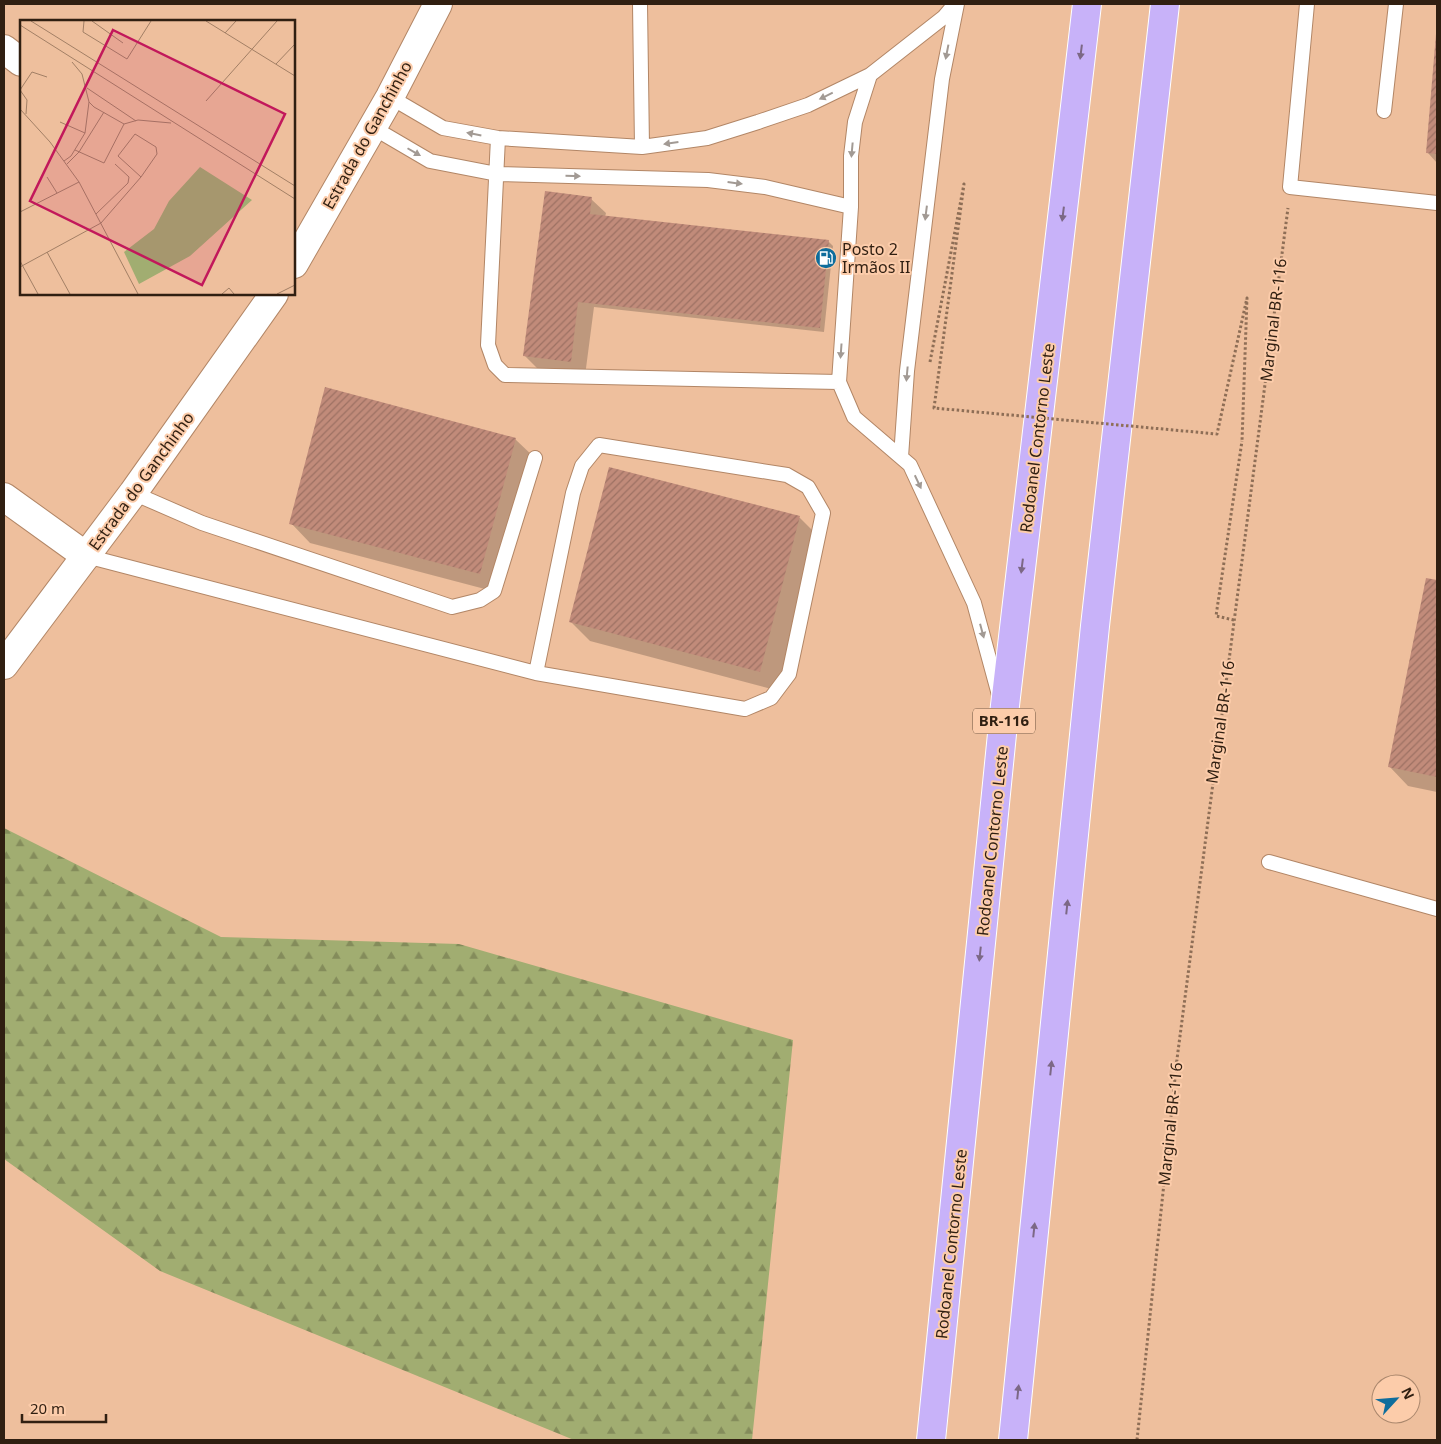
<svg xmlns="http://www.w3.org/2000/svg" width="1441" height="1444" viewBox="0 0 1441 1444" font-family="'Noto Sans',sans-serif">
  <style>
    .forest { fill: url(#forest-firs) }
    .shadow { fill: #0003 }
    .building { fill: url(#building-hatch) }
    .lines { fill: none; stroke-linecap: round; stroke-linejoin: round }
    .lane-casing { stroke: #b28666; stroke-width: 16 }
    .street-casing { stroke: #b28666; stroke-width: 30 }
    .secondary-casing { stroke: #b28666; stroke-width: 30 }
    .highway-casing { stroke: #fff; stroke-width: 30 }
    .path { stroke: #8e6e56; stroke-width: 3; stroke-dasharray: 2.5 2.5; stroke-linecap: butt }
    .lane { stroke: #fff; stroke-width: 14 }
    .street { stroke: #fff; stroke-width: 28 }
    .secondary { stroke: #fff; stroke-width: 28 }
    .highway { stroke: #c8b2f9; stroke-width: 28 }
    .path-bridge { stroke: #8e6e56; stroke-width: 3; stroke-dasharray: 2.5 2.5; stroke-linecap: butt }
    .oneway { fill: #a29a94 }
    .oneway2 { fill: #7c6885 }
    .labels { text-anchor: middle; stroke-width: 4; stroke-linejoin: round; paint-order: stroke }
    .shield { fill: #fcccaa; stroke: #6d533f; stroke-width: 1 }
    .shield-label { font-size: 15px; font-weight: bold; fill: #301f11 }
    .street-label { font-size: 16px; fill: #301f11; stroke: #fcccaa }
    .poi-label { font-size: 16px; fill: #301f11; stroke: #fcccaa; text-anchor: start }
    .inset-road { fill: none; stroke: #a27f65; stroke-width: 1 }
    .view { fill: #c2185b; fill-opacity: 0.15; stroke: #c2185b; stroke-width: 2.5 }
    .inset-edge { fill: none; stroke: #301f11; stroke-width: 2.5 }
  </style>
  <defs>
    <pattern id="forest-firs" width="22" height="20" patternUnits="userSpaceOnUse" patternTransform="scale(1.25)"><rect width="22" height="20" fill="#a1ad71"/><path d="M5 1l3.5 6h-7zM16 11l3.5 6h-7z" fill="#848c5b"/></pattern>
    <pattern id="building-hatch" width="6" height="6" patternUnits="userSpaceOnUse" patternTransform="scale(1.25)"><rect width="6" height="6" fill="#c18b7a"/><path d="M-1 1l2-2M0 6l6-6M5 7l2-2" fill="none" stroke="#9d7163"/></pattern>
  </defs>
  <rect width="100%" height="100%" fill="#eebf9d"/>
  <!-- forest -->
  <path class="forest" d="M4,828L221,937L459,944L793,1040L752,1440H574L160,1271L4,1159Z"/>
  <!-- shadow -->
  <path class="shadow" d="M1437,32V163L1428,153Z
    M591,199L606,213L605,217L828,241L833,246L824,332L594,307L585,376L539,370L525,356Z
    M515,439L535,458L500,593L310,543L291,523Z
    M610,468L800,518L819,537L779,691L590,641L570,621Z
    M1427,579L1437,581V792L1408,786L1389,766Z"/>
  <!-- building -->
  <path class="building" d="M1436,34H1437V154L1426,153Z
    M545,191L592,197L590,214L829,240L820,328L578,302L571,362L523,356Z
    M325,387L516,438L480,574L289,524Z
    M609,467L800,516L760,672L569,622Z
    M1426,578L1437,580V777L1388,767Z"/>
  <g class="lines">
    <!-- lane casing -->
    <g class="lane-casing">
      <path id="lane" d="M640,4L642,147
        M955,4L944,17L870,75L855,122L851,156V207L839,382L854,417L910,465L974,603L999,695
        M1307,4L1290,187L1437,203
        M390,97L443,128L498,138L642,147L707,138L758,122L808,105L870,75
        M1384,111L1396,4
        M372,127L430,161L497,174L708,180L765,187L851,207
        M498,138L488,345L495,365L505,375L839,382
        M901,457L907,371L942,79L957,4
        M133,493L202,523L452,607L480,600L494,591L535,458
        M86,556L536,673L745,709L771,698L789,674L823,513L808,487L787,475L599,445L582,466L573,493L536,673
        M1269,862L1437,909"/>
    </g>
    <!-- street casing -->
    <g class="street-casing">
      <path id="street" d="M4,49L21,62
        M4,497L86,556"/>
    </g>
    <!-- secondary casing -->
    <g class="secondary-casing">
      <path id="secondary" d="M294,264L390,97L438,4
        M4,665L133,493L274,294"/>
    </g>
    <!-- highway casing -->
    <g class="highway-casing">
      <path id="highway" d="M931,1440L1004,714L1087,4
        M1013,1440L1095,626L1165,4"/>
    </g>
    <!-- path -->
    <path class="path" d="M1234,620L1216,616L1242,441
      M1137,1440L1177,1059L1288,208"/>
    <!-- lane -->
    <use href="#lane" class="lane"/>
    <!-- street -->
    <use href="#street" class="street"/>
    <!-- secondary -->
    <use href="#secondary" class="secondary"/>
    <!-- highway -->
    <use href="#highway" class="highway"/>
    <!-- path-bridge -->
    <path class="path-bridge" d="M930,362L964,184L934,408L1217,434L1247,298L1242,441"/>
  </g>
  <!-- one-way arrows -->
  <defs><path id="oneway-solid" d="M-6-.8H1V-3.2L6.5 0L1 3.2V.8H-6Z" transform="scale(1.25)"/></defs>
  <g class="oneway">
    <use href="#oneway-solid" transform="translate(947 52) rotate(101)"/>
    <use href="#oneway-solid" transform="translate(826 96) rotate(154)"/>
    <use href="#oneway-solid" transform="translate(474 134) rotate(-169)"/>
    <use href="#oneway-solid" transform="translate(671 143) rotate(172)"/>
    <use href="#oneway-solid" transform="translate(852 150) rotate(95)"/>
    <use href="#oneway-solid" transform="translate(414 152) rotate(30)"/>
    <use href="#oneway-solid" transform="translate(573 176) rotate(2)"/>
    <use href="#oneway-solid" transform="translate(735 183) rotate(7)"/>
    <use href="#oneway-solid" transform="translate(926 213) rotate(97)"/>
    <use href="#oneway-solid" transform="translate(841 351) rotate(94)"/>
    <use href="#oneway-solid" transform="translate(907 374) rotate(95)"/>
    <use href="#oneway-solid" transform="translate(918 482) rotate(65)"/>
    <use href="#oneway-solid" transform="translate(982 631) rotate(75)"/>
  </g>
  <g class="oneway2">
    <use href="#oneway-solid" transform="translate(1081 52) rotate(97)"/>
    <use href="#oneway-solid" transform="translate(1063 214) rotate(97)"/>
    <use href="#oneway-solid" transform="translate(1022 566) rotate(97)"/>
    <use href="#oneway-solid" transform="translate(1067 907) rotate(-84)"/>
    <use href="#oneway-solid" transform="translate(980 954) rotate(96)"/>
    <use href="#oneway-solid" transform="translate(1051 1068) rotate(-84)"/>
    <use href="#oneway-solid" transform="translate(1034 1230) rotate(-84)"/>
    <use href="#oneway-solid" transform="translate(1018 1392) rotate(-84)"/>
  </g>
  <!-- icons -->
  <defs>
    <g id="fuel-disc" transform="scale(1.125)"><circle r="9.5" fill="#0f6d9c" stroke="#fcccaa"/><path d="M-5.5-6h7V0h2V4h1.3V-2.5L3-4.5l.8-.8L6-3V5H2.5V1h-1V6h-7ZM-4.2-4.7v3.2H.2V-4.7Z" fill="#fff"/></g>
  </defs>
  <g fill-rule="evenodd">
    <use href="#fuel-disc" x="826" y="258"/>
  </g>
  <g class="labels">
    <!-- shield labels -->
    <rect class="shield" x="973" y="708.5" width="62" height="25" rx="4"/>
    <g class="shield-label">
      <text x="1004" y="726">BR-116</text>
    </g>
    <!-- street labels -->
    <g class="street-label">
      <text transform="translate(367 135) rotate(-61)" y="6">Estrada do Ganchinho</text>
      <text transform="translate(1273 320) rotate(-83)" y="6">Marginal BR-116</text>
      <text transform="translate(1037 438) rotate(-83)" y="6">Rodoanel Contorno Leste</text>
      <text transform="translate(141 481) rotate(-54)" y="6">Estrada do Ganchinho</text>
      <text transform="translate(1220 722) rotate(-82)" y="6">Marginal BR-116</text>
      <text transform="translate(992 841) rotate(-84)" y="6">Rodoanel Contorno Leste</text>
      <text transform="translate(1170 1124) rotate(-84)" y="6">Marginal BR-116</text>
      <text transform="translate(951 1244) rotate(-84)" y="6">Rodoanel Contorno Leste</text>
    </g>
    <!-- poi labels -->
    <g class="poi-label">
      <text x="842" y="255">Posto 2<tspan x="842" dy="18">Irmãos II</tspan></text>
    </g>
  </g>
  <!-- overview -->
  <g transform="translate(20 20)">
    <rect width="275" height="275" fill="#eebf9d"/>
    <path d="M180,147L232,180L170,236L119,264L104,232L134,209L149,181Z" fill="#a1ad71"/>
    <path class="inset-road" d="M11,1L275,166M64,1L63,12L107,39L131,1M72,1L103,23M186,1L275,56M0,5L275,179M205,13L216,1M52,42L62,54L69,82L74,87L104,104L118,100L151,103M256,44L275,24M67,68L116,101M0,70L12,52L27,57M0,70L7,80L6,94M186,81L257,1M0,89L30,122L59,162L118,274M40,102L65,113M55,130L84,143L104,104M44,141L51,136L65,113L69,82M47,144L59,132L84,92M27,157L37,173M0,192L59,162M76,194L108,163L109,157L95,144M27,232L50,274M0,241L18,274M0,247L81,203L121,157L137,134L136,127L115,114L98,136L121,157M202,274L209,268L214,274M257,274L275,265"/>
    <path class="view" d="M93,10L265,94L182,265L10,181Z"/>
    <rect width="275" height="275" class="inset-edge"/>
  </g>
  <!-- border -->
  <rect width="1441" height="1444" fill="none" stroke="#301f11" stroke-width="10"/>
  <!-- north arrow -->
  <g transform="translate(1396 1399) rotate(64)"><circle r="24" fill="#fcccaa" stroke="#aa876d"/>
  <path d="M0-4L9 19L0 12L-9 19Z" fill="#0f6d9c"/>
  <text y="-8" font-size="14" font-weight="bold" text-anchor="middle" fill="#301f11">N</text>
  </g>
  <!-- scale -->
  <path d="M22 1414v8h84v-8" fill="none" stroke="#301f11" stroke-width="2.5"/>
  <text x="30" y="1414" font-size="15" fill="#301f11" stroke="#fcccaa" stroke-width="4" paint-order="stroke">20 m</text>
</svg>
